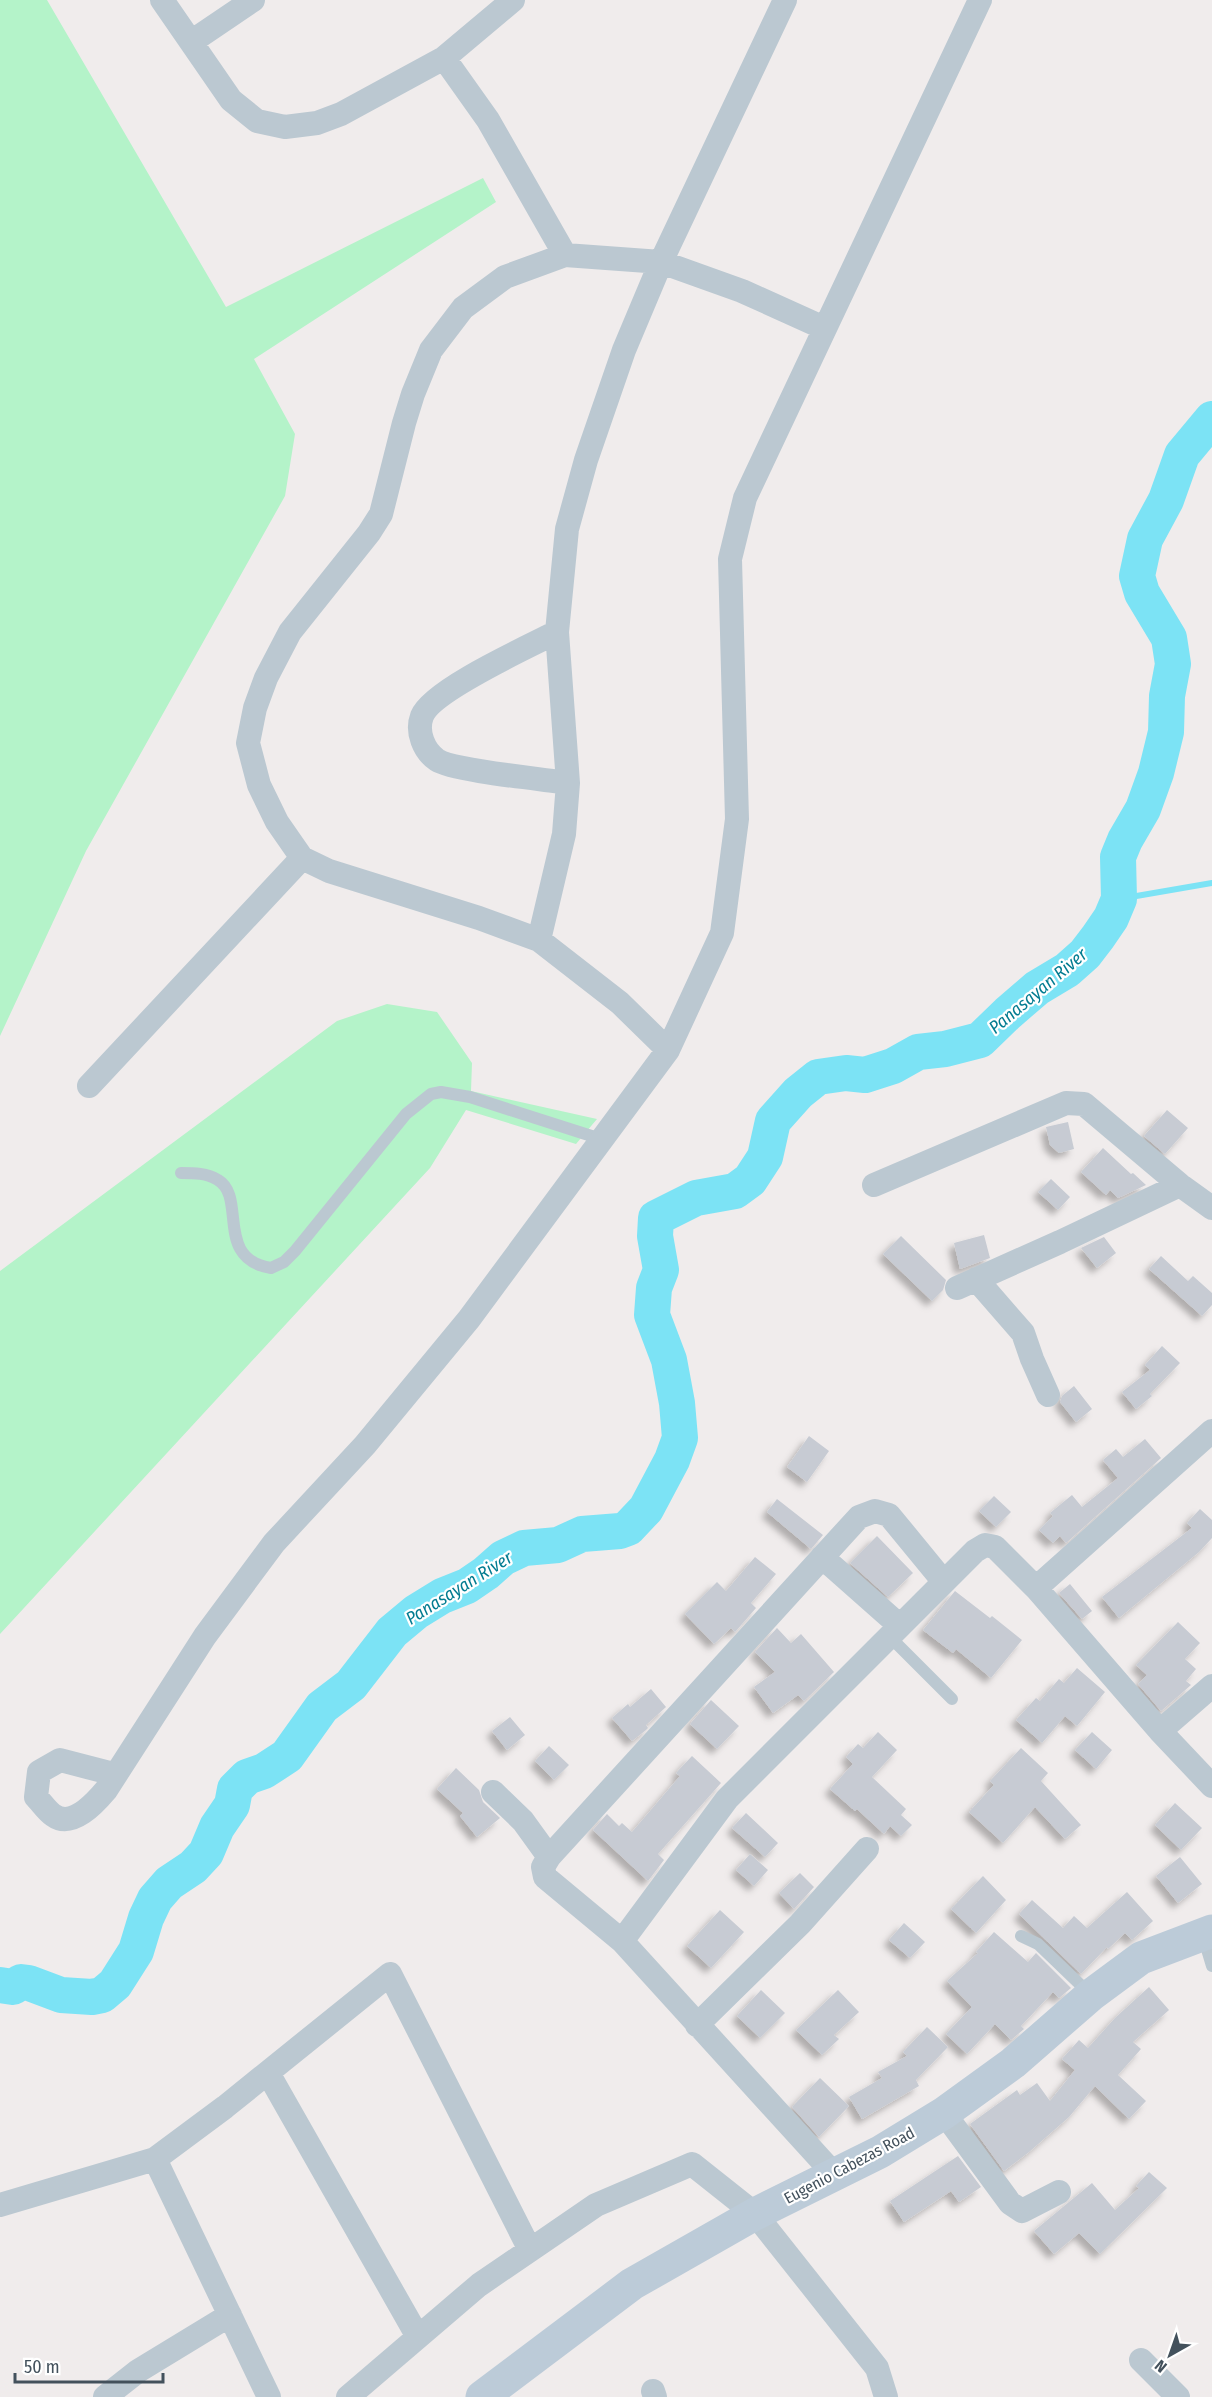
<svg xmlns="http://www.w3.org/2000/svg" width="1212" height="2397" viewBox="0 0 1212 2397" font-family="'Fira Sans Condensed',sans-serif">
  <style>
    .green { fill: #b4f3c9 }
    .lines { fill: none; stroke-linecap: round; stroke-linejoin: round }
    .stream { stroke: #7ce3f5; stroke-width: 6 }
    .river { stroke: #7ce3f5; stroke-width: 36 }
    .building { fill: #c7cbd3; filter: url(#shadow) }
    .lane { stroke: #bbc8d1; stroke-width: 12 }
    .street { stroke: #bbc8d1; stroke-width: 24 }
    .secondary { stroke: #bccbd8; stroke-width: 33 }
    .labels { text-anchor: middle; stroke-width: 4.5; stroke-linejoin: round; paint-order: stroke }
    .street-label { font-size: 16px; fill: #43515c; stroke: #fff }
    .water-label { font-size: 18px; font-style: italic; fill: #037c91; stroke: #fff }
  </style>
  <defs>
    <filter id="shadow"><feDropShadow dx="-5.5" dy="5.5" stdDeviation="3" flood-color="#0004"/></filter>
  </defs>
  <rect width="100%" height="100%" fill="#f0ecec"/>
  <!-- green -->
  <path class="green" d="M0,0H47L226,307L483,178L496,202L254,359L295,434L285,496L86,851L0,1036Z
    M387,1004L437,1012L472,1063L471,1091L597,1119L576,1144L466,1110L430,1168L0,1634V1271L337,1021Z"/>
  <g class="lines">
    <!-- stream -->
    <path class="stream" d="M1119,899L1212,883"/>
    <!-- river -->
    <path class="river" d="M0,1985L13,1987L21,1982L29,1983L61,1995L92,1997L102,1995L115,1984L136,1951L146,1918L155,1899L169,1883L193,1867L206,1853L217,1827L232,1805L235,1789L247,1777L264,1771L287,1756L322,1707L351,1685L392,1632L416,1612L442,1596L467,1586L486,1573L503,1558L524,1548L558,1545L582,1534L620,1531L628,1528L646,1509L672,1460L680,1438L677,1403L669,1360L652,1315L654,1288L661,1270L655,1236L656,1218L696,1198L735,1191L750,1180L765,1157L773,1121L798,1093L818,1077L846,1073L865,1075L893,1066L918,1052L945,1049L980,1040L1008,1013L1037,988L1067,970L1085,954L1098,937L1111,918L1119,899L1118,857L1125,840L1143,809L1156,773L1166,732L1167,696L1173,664L1169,638L1142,593L1137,576L1145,539L1166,500L1182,455L1212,419"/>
  </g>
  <!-- building -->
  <path class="building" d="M1167,1110L1188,1128L1165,1154L1144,1136Z
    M1068,1122L1074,1149L1059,1153L1050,1145L1046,1127Z
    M1103,1148L1131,1174L1133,1173L1146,1185L1118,1198L1110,1190L1106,1195L1081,1172Z
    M1051,1179L1070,1197L1058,1210L1038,1192Z
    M984,1235L990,1258L960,1269L954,1243Z
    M901,1236L946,1280L943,1290L932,1301L883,1254Z
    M1104,1237L1116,1253L1097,1268L1081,1248Z
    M1161,1256L1188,1281L1193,1276L1212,1293V1305L1202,1316L1149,1269Z
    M1162,1346L1180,1363L1150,1394L1152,1396L1136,1409L1122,1392L1150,1370L1145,1365Z
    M1074,1386L1092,1409L1076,1422L1060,1402L1062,1396Z
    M809,1436L829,1451L807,1482L787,1467Z
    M1145,1439L1161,1458L1066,1543L1060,1536L1053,1543L1039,1530L1053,1516L1050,1513L1072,1495L1082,1507L1118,1478L1103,1460L1116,1449L1123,1457Z
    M994,1496L1011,1512L996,1527L979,1511Z
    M777,1499L823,1535L811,1549L767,1512Z
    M1200,1509L1212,1520V1538L1199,1552L1119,1618L1102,1597L1192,1528L1187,1523Z
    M877,1536L913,1573L888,1597L850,1563Z
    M755,1557L776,1574L751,1603L756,1608L735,1632L731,1628L714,1644L685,1614L717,1582L726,1591Z
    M1070,1584L1092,1611L1082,1619L1059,1593Z
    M955,1591L990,1618L992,1616L1022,1640L991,1678L956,1649L953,1653L923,1630Z
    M1178,1622L1200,1643L1185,1659L1196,1669L1186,1681L1191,1685L1161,1711L1138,1684L1147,1675L1136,1665Z
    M777,1628L791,1643L801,1634L834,1672L804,1701L798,1695L773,1713L754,1687L775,1672L755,1652Z
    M1077,1668L1105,1692L1077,1726L1065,1716L1042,1743L1016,1720L1036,1698L1040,1701L1059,1679L1064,1683Z
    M651,1689L666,1707L646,1725L648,1728L646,1730L632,1741L612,1718L628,1704L630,1707Z
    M711,1700L739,1726L717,1749L690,1724Z
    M510,1717L525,1735L507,1750L492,1731Z
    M878,1732L897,1750L872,1777L906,1809L901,1815L912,1825L901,1836L890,1826L884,1834L857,1809L855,1811L830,1789L853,1764L846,1757L858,1744L863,1748Z
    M1092,1732L1112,1750L1096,1769L1075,1750Z
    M549,1746L569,1765L554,1780L535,1761Z
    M1021,1748L1048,1773L1041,1781L1081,1825L1065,1839L1035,1807L1003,1843L969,1812L994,1785L990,1781Z
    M692,1756L721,1783L658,1854L664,1860L648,1881L593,1830L607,1814L619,1826L622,1823L632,1832L680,1776L676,1773Z
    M456,1768L479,1790L483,1802L500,1818L477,1837L460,1816L463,1813L437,1789Z
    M1175,1803L1202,1828L1181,1850L1155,1825Z
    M746,1813L778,1843L765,1857L732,1828Z
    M750,1854L768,1870L754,1886L736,1870Z
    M1180,1857L1202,1884L1178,1903L1156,1876Z
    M800,1873L814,1887L794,1909L779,1893Z
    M983,1876L1006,1900L976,1933L951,1909Z
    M1127,1892L1153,1921L1132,1940L1125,1933L1108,1949L1107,1947L1081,1974L1019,1914L1032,1900L1063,1928L1074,1916L1087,1928Z
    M720,1910L744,1932L711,1968L687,1946Z
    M904,1923L925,1942L910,1958L889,1940Z
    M994,1932L1028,1962L1036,1953L1071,1988L1059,1998L1053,1992L1021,2026L1024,2029L1011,2040L995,2024L967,2054L946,2034L972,2007L947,1981L978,1953L976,1952Z
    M1149,1987L1169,2010L1133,2042L1141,2049L1118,2075L1146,2101L1129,2119L1095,2086L1069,2117L1029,2152L1004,2171L970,2124L1017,2090L1020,2095L1037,2083L1050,2101L1075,2070L1062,2059L1079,2040L1088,2048L1115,2018Z
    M761,1990L785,2013L760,2038L737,2016Z
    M838,1990L859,2012L834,2035L839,2039L822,2055L796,2030Z
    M927,2027L948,2047L916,2080L919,2086L862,2119L849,2097L882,2078L878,2072L907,2056L903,2052Z
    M820,2078L849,2106L819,2137L792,2107Z
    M958,2156L981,2187L959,2202L951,2191L904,2222L890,2201Z
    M1149,2172L1167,2188L1100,2254L1079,2233L1054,2254L1034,2231L1092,2183L1115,2210L1139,2188L1136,2186Z"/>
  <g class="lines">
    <!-- lane -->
    <path class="lane" d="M181,1173C194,1173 207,1173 218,1180C247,1197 214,1259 271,1268L284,1262L295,1251L406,1114L431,1094L441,1092L470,1097L601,1139
      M889,1636L952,1699
      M1021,1936L1038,1944L1090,1994
      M1203,1936L1212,1966"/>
    <!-- street -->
    <path class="street" d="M162,0L231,100L257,121L285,127L317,123L341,114L444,58L513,0
      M191,42L253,0
      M444,58L488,120L565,255
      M557,632C530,646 432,690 422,716C416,732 424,751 437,760C454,771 543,779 568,783
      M539,940L564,834L568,783L557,632L567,529L586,460L624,350L661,262L785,0
      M668,1050L620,1003L539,940L479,918L329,871L302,858L277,822L259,785L248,743L255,708L266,678L290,632L369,533L381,514L404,423L413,394L431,350L463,308L505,277L565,255L661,262L742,291L824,328
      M89,1086L302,858
      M874,1185L1066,1103L1084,1104L1180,1185L1212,1208
      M976,1279L1023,1333L1032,1359L1048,1395
      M957,1288L1060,1242L1180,1185
      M822,1557L900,1626
      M1036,1588L1160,1731L1212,1786
      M1160,1731L1212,1686
      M114,1774L60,1760L39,1772L36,1797C41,1802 47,1811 53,1815C72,1829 95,1803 106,1790L205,1636L274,1543L365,1445L469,1319L668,1050L722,933L737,819L730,559L745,498L980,0
      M493,1792L523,1821L549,1857
      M622,1941L545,1877L543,1867L549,1857L859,1517L875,1511L889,1515L944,1582
      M697,2025L800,1924L867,1849
      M268,2073L418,2337
      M944,2113L1010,2203L1022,2211L1059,2192
      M155,2159L269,2397
      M834,2174L622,1941L727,1799L975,1551L985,1545L995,1547L1036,1588L1212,1431
      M0,2205L155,2159L225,2107L390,1974L530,2250
      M1141,2360L1178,2397
      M653,2391L655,2397
      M105,2397L138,2371L230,2315
      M348,2397L479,2285L596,2205L692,2164L755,2214L877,2368L886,2397"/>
    <!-- secondary -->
    <path class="secondary" d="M482,2397L632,2284L755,2214L880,2152L944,2113L1013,2063L1091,1995L1141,1958L1212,1931"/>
  </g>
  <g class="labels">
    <!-- street labels -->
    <g class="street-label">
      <text transform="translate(849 2165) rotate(-28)" y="6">Eugenio Cabezas Road</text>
    </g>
    <!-- water labels -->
    <g class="water-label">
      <text transform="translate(1038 991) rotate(-40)" y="6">Panasayan River</text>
      <text transform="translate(459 1588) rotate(-32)" y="6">Panasayan River</text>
    </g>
  </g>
  <!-- north arrow -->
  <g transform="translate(1170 2355) rotate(220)" stroke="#ffffff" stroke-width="4.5" paint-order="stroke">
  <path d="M0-4.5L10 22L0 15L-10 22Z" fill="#43515c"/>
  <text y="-9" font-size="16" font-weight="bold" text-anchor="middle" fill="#43515c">N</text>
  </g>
  <!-- scale -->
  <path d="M15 2373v9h148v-9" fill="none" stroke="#43515c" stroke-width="3"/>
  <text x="24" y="2373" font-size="18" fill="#43515c" stroke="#ffffff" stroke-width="4.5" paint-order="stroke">50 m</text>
</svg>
